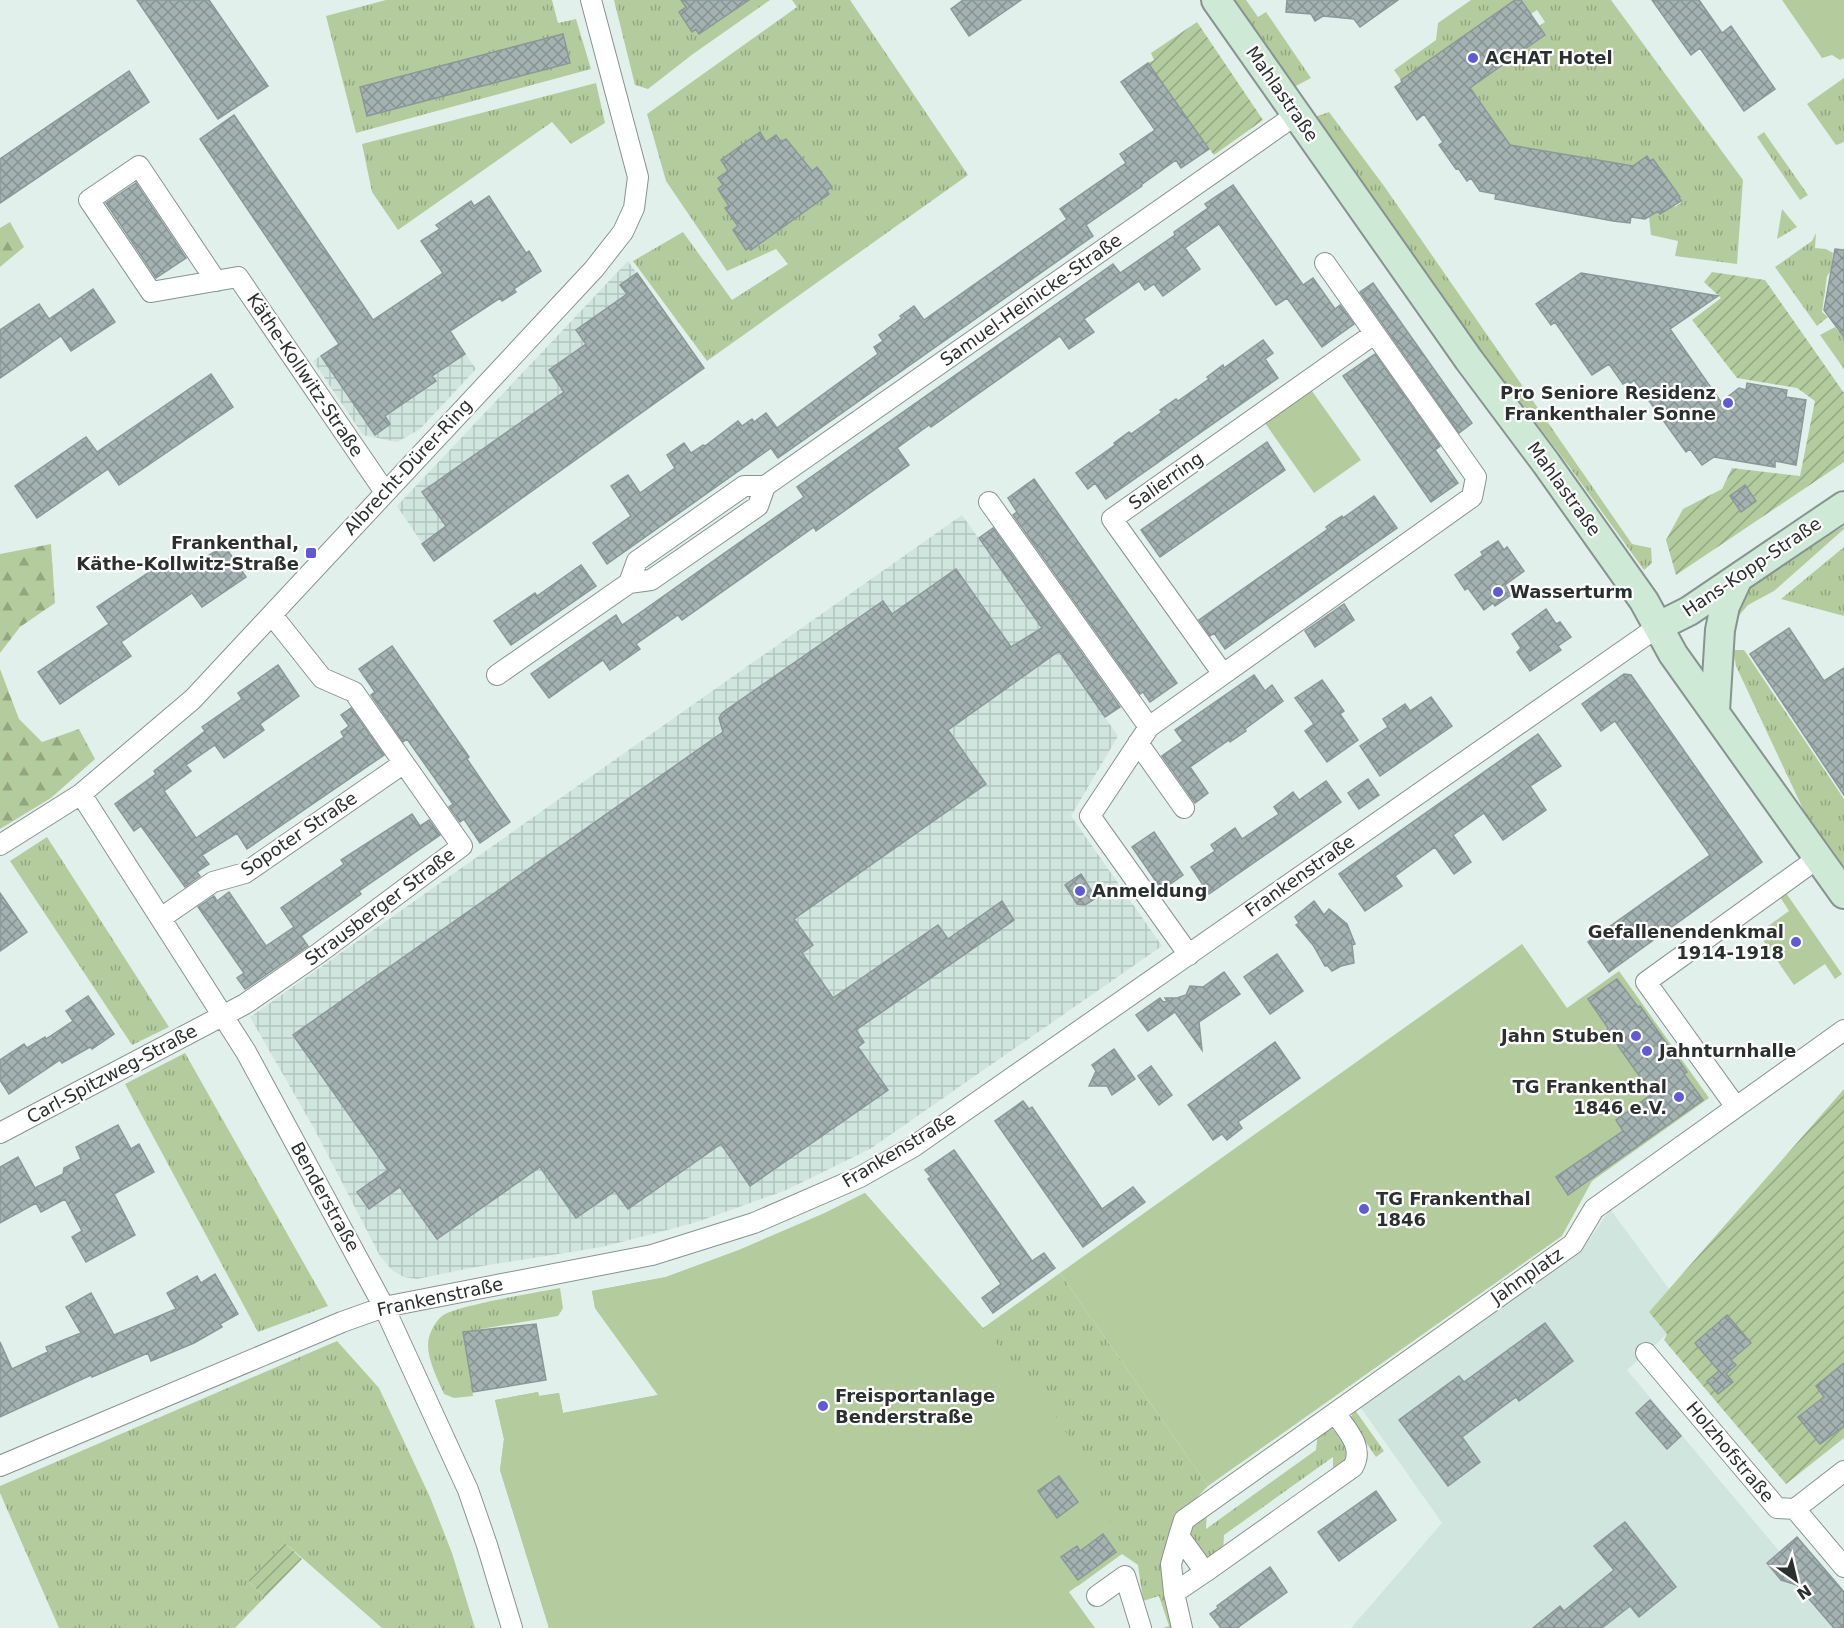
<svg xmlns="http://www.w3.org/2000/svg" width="1844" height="1628" viewBox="0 0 1844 1628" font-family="'DejaVu Sans',sans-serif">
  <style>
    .built { fill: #cfe5dd }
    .industrial { fill: url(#industrial-grid) }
    .grass { fill: url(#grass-tufts) }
    .forest { fill: url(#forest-firs) }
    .park { fill: #b4cc9d }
    .garden { fill: url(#garden-furrows) }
    .building { fill: url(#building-cross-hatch); stroke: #8b9898; stroke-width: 1.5 }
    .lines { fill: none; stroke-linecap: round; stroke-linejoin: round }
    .street-casing { stroke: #87938f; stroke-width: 22 }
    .secondary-casing { stroke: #87938f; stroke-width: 32 }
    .street { stroke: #fff; stroke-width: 20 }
    .secondary { stroke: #cee9d6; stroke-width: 28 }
    .poi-dot { fill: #605bd4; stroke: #fff; stroke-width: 2 }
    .labels { text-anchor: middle; stroke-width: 4.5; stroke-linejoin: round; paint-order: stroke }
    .poi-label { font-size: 18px; font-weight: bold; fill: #2a302e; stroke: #fff; text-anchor: start }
    .street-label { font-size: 18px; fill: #2a302e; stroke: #fff }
  </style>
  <defs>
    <pattern id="industrial-grid" width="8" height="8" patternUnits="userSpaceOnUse" patternTransform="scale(1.5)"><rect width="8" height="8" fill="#cfe5dd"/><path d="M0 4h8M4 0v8" fill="none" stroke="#b2c5be"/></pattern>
    <pattern id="grass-tufts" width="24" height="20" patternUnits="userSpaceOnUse" patternTransform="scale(1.5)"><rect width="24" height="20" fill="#b4cc9d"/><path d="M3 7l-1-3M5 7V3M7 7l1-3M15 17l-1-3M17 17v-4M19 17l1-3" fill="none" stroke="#93a680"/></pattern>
    <pattern id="forest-firs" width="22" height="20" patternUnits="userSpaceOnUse" patternTransform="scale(1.5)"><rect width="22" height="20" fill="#b4cc9d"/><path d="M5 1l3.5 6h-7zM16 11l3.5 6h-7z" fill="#93a680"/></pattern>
    <pattern id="garden-furrows" width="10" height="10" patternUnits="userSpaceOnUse" patternTransform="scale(1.5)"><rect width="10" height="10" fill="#b4cc9d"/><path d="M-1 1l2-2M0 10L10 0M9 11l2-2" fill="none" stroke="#93a680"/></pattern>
    <pattern id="building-cross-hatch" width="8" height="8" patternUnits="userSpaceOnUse" patternTransform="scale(1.5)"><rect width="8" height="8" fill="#a4b3b2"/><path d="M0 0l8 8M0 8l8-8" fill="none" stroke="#869291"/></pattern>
  </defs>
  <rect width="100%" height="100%" fill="#e2f0eb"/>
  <!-- built -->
  <path class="built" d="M1610,1209L1669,1289L1649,1312L1667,1334L1627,1370L1780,1552L1797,1537L1844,1592V1628H1351L1442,1523L1361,1408L1583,1249Z"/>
  <!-- industrial -->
  <path class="industrial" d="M628,261L704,368L434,561L397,506Z
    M421,288L476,369L420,429L397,442L363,435L313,361Z
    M962,515L1118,736L1071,816L1162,946L870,1149L784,1191L694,1223L602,1247L476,1267L417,1279L404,1277L393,1271L380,1256L315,1130L250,1017Z"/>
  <!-- grass -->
  <path class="grass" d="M386,0H552L558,23L576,19L591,69L356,133L326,16Z
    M614,0H770L693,54L648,89L635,85Z
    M792,0H850L968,175L707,361L633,261L683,232L732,300L788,264L776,249L727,271L666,181L647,114L797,7Z
    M1233,0H1246L1258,17L1266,12L1311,78L1294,87Z
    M1471,0H1515L1401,80L1394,70L1436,40L1438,23Z
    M1521,0H1611L1743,180L1737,264L1675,256L1678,241L1651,235L1649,217L1658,211L1660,214L1672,203L1675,207L1682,202L1679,198L1680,197L1653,159L1633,166L1534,149L1526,153L1527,148L1510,145L1500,131L1465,92L1545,36L1539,26L1545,22L1537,10L1531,14Z
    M1844,78V142L1836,145L1807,104Z
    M596,83L605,123L571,144L552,122L398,230L372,192L362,144Z
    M1329,112L1384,186L1632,544L1651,548L1652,563L1644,570L1571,469L1455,316L1315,117Z
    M1764,132L1808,195L1800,200L1757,137Z
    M1782,209L1797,227L1777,239Z
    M1816,233L1815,248L1826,249L1833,253L1831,271L1827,276L1822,312L1828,317L1817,326L1775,267L1812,241Z
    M1835,327L1838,331L1844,332V369L1820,335Z
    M1844,526V529L1774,591L1748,605L1736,619C1736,613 1737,605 1739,600C1749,576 1820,540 1844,526Z
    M1844,547V616L1781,599Z
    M1733,650H1744L1844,799V871L1810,824L1736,666Z
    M47,837L169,1027L132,1045L10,861Z
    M185,1053L328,1306L258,1332L125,1084Z
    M865,1193L983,1328L1060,1273L1208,1486L1178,1517L1175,1628H1163L1169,1626L1159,1596L1143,1601L1138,1565L1122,1554L1078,1586L845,1628H549L500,1470L504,1439L495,1400L538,1392L539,1396L559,1393L563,1413L658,1395L595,1308L592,1291L666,1277L739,1250L825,1213Z
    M560,1288L563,1308L558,1316L463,1332L473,1396L454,1398L444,1394C438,1380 428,1361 428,1345C428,1335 434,1323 442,1316C454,1306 539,1292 560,1288Z
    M337,1341L379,1388L430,1497L452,1553L475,1628H382L285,1543L248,1581L265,1597L235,1628H59L0,1493V1486Z
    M1355,1410L1384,1451L1376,1457L1351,1421V1417Z
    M1328,1428C1342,1432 1348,1443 1350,1457L1333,1474V1457L1224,1535L1223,1553L1205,1557L1190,1535V1527L1207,1510L1206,1529L1316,1450L1318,1432Z"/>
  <!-- forest -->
  <path class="forest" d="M10,222L24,247L0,267V228Z
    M51,544L55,603L20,627L0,653V554Z
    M0,669L19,719L42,742L79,729L95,759L51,798L0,829Z"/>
  <!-- park -->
  <path class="park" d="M1782,0H1844V58L1840,60L1832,55L1822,58Z
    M1312,391L1361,460L1314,493L1265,423Z
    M1786,893L1842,974L1835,979L1825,964L1794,985L1758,933L1789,911L1780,897Z
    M1522,944L1567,1008L1619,971L1709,1098L1592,1181L1562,1236L1208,1486L1060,1273Z
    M865,1193L1044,1398L1092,1474L1122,1553L1069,1592L1095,1628H549L500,1470L504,1439L495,1400L538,1392L539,1396L559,1393L563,1413L658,1395L595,1308L592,1291L666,1277L739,1250L825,1213Z"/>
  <!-- garden -->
  <path class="garden" d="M1197,22L1263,120L1214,155L1148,63L1154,60L1151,53Z
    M1712,272L1765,280L1844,393V462L1676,575L1666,540L1683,509L1722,489L1732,468L1800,476L1815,401L1797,388L1737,378L1692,320L1721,298L1704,282Z
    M1844,1089V1438L1786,1484L1664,1340L1667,1334L1649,1312Z
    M285,1543L302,1559L265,1597L248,1581Z"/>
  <!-- building -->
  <path class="building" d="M137,0H209L268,86L218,119Z
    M681,0H749L699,34L696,29L692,32L679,12L686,7Z
    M963,0H1021L969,36L951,9Z
    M1287,0H1398L1360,27L1354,19L1323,16L1315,21L1311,14L1286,12Z
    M1515,0H1521L1545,35L1470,88L1510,145L1633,166L1647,156L1650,161L1653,159L1680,197L1679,198L1681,201L1660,214L1658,211L1645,219L1631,217L1630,223L1613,221L1495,199L1496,194L1480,191L1471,178L1467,181L1458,168L1456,169L1439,145L1443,142L1424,114L1417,120L1395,87L1402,82L1401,80Z
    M1652,0H1699L1722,33L1731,26L1775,89L1744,111L1700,48L1691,55Z
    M563,34L570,63L367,116L360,87Z
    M1148,63L1209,149L1181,168L1176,160L1141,185L1142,186L1086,225L1093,236L778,458L771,448L607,564L593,543L631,516L611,486L628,475L640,493L675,468L667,455L684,443L691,453L703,445L705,446L738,421L742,426L752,419L754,422L766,413L777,428L878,354L874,347L883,341L879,335L902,318L900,316L914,306L924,320L1067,219L1060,209L1126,163L1120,154L1155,130L1121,82Z
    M129,71L149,102L0,203V159Z
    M234,115L373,320L443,273L421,241L440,229L436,225L471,201L474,206L489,196L526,253L529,251L541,271L514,289L516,292L502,301L500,298L450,331L465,354L432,376L436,381L385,416L390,424L375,435L321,356L339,344L200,139Z
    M760,132L766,142L776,135L781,142L786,139L812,171L817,167L832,187L827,190L829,194L751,250L749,248L746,250L733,230L738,226L725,208L729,206L718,189L723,185L718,178L728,171L721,160Z
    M136,183L186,258L156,278L106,203Z
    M1233,185L1303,285L1313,278L1335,309L1340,305L1354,324L1322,347L1287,298L1276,305L1219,224L1185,248L1200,269L1163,296L1154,284L1145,290L1139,281L1084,319L1094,332L1069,349L1060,336L931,427L929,425L897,448L909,465L816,531L814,527L682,620L678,615L636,644L640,649L610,670L603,660L549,698L531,674L616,615L622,625L641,612L804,497L797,487L1113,264L1120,273L1175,235L1174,232L1208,208L1205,204Z
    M1835,249L1844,250V337L1824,310Z
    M637,273L704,368L434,561L422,544L446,526L422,492L564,392L549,370L586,344L576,330L627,294L620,285Z
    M1581,273L1718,296L1670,329L1721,402L1739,388L1746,390L1747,383L1787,390L1786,397L1806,400L1796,465L1775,461V467L1714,457L1702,465L1690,449L1686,452L1634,380L1630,384L1628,381L1623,384L1609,364L1592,375L1555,322L1551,325L1536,304Z
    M1373,283L1472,423L1459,433L1360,292Z
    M93,289L115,322L71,351L61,336L0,378V330L39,304L49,319Z
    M1263,340L1273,353L1265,359L1278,378L1106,499L1095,483L1088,489L1076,473L1115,445L1114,443L1129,432L1131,434L1162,412L1160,410L1176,399L1178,401L1209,379L1207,377L1223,365L1224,368Z
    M1375,354L1440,446L1435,450L1458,483L1431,502L1343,376Z
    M211,374L233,407L119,485L108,469L37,518L15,486L86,437L97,452Z
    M1267,442L1285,470L1160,557L1141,530Z
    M1034,479L1177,683L1150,702L1143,692L1140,694L1013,515L1017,512L1008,498Z
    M1745,485L1756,501L1741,512L1730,496Z
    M1374,496L1397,528L1225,649L1214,633L1210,636L1199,620L1328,529L1326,527L1334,521L1342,516L1343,518Z
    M993,528L1120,707L1105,717L1059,651L948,730L986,784L794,919L813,945L802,953L833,998L938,925L948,939L1002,901L1014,920L856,1030L864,1042L858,1047L888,1090L750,1186L721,1144L628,1209L615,1191L576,1218L540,1167L437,1239L400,1187L369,1209L357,1192L388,1170L293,1035L723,732L719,718L722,713L883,601L892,614L956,569L1011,647L1042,628L979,538Z
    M1498,541L1504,550L1507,547L1524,571L1505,585L1511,595L1495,606L1493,603L1484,610L1468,588L1465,590L1455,575L1483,555L1481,552Z
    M224,545L246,577L202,607L192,593L121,642L131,656L60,704L38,672L109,624L97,607L169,559L180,575Z
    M581,565L596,586L511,645L494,621L535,593L537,596Z
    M1344,604L1354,620L1315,647L1305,631Z
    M1546,609L1556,624L1560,622L1571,637L1558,646L1561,650L1530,671L1517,652L1521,648L1512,634Z
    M1789,628L1824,681L1844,668V795L1750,654Z
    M392,646L469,757L467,759L510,822L480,843L464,819L460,822L449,807L453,804L407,739L403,742L371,695L375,692L359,669Z
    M278,665L299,696L260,724L264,730L224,758L215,745L186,765L191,771L164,791L196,838L344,737L341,732L349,726L341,715L351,708L384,755L247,849L237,833L202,855L209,864L197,872L200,876L185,887L141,826L134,831L115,804L156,774L154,771L205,731L202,727L242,699L238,693Z
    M1624,674L1631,675L1762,862L1609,972L1588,942L1710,855L1615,721L1601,731L1582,704Z
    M1254,675L1265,691L1272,685L1283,701L1245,729L1246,731L1230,742L1229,740L1190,767L1208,793L1195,803L1162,756L1183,741L1175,730Z
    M1322,680L1344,711L1340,714L1358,740L1327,762L1305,731L1314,724L1295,698Z
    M1431,697L1452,726L1380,776L1360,746L1388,727L1383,719L1405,704L1410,711Z
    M1538,734L1561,766L1530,786L1546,810L1503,840L1484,813L1453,835L1471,862L1454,874L1435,847L1395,876L1402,886L1365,911L1339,874Z
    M1368,779L1379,795L1359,809L1348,793Z
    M1326,781L1341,802L1209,894L1191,867L1215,851L1211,845L1235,828L1242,839L1279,814L1274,807L1293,792L1299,800Z
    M412,814L420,826L429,820L440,835L359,891L361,894L301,936L308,946L245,989L237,978L244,973L198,907L214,896L217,901L229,892L266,946L294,927L281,908L344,864L341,860Z
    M1154,832L1183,875L1162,890L1132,847Z
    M1081,874L1096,898L1085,905L1077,904L1065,885Z
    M0,893L27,932L0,951Z
    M1314,901L1324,915L1329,909L1347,924L1355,944L1352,945L1354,963L1341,966L1332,971L1328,966H1325L1313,945L1296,925L1299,923L1295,917Z
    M1277,954L1303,991L1270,1014L1244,977Z
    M1224,972L1240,994L1199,1022L1202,1050L1175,1012L1148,1031L1136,1015L1160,998L1163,1002L1167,1001L1165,998H1177L1186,995L1190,986L1203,987Z
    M1617,979L1638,1007L1640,1006L1687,1072L1684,1074L1703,1100L1568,1195L1556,1177L1623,1131L1616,1120L1652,1094L1607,1030L1608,1028L1588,999Z
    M88,996L114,1034L92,1049L90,1047L62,1063L60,1060L9,1094L0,1080V1060L24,1044L27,1048L45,1037L46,1039L73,1021L66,1011Z
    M1275,1042L1300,1078L1238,1122L1242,1128L1227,1140L1222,1134L1213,1140L1188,1105Z
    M1114,1049L1135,1079L1112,1095L1107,1086H1089L1096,1071L1092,1065Z
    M1151,1066L1172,1095L1159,1105L1138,1076Z
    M1023,1101L1029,1109L1032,1107L1102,1209L1133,1187L1145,1202L1083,1247L995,1121Z
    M118,1125L131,1149L139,1144L154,1172L114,1194L135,1235L86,1262L72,1237L82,1231L65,1199L41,1212L36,1203L0,1223V1167L18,1157L35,1188L63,1174L64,1168L81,1159L76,1147Z
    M954,1150L1032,1261L1044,1253L1055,1268L993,1313L982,1298L1001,1284L928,1179L931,1177L925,1170Z
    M215,1274L238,1314L220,1324L222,1327L194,1343L151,1361L148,1353L92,1377L91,1375L0,1417V1342L12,1369L48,1352L46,1347L81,1333L66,1307L91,1293L114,1335L176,1309L167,1293L197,1276L201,1283Z
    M1727,1315L1751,1343L1731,1360L1736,1365L1726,1374L1733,1382L1718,1394L1707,1381L1719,1371L1695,1343Z
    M1545,1323L1573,1361L1519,1401L1516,1397L1462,1437L1480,1462L1448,1486L1399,1420L1459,1376L1464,1382Z
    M536,1324L546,1380L473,1392L463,1332Z
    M1844,1363V1426L1820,1444L1798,1417L1824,1397L1816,1386Z
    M1650,1400L1681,1436L1667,1449L1636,1413Z
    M1059,1476L1078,1502L1057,1518L1038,1491Z
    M1376,1491L1396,1520L1339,1561L1318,1532Z
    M1625,1522L1676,1587L1639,1617L1630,1606L1602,1628H1533L1560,1606L1564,1611L1614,1570L1594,1546Z
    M1103,1534L1116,1552L1078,1580L1061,1557L1077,1546L1080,1551Z
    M1797,1537L1844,1592V1628H1834L1797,1585L1781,1580L1767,1563Z
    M1270,1567L1287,1592L1237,1628H1221L1210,1614L1218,1608L1217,1606Z"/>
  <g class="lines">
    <!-- street casing -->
    <g class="street-casing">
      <path id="street" d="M216,281L139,166L89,200L151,292L238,277L385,492
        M989,502L1149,727
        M629,583L651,580L758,506L765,486
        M1223,674L1112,519L1374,334
        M497,675L629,583L637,561L744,486H765L1297,114
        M1138,743L1184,808
        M81,794L246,1052L384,1307L468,1490L487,1545L512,1628
        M0,845L81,794L193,699L594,269L623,232L634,208L638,177L591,0
        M161,918L213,882L245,873L404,763
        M1189,955L1090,816L1149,727L1472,497L1476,477L1325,263
        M1736,1107L1646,982L1818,858
        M0,1133L245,1004L319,953L462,846L354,692L322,678L272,615
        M1646,1353L1777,1508L1795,1509L1844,1567
        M1335,1413C1346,1429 1365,1447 1353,1467L1205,1572L1179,1536L1184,1520L1573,1244L1594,1209L1844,1030
        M0,1466L342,1322L384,1307L652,1255L754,1223L860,1177L913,1147L960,1114L1659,626
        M1795,1509L1844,1471
        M1179,1536L1171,1564L1174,1593L1205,1572
        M1174,1593L1182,1628
        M1097,1596L1125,1576L1141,1628"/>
    </g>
    <!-- secondary casing -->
    <g class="secondary-casing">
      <path id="secondary" d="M1216,0L1469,360L1546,463L1644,601L1673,654L1844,894
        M1659,626L1689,611L1844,506
        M1715,711L1720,630L1725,606L1738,578"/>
    </g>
    <!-- street -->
    <use href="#street" class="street"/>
    <!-- secondary -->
    <use href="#secondary" class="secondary"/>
  </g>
  <!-- markers -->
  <g class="poi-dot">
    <circle cx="1473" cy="58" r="6"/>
    <circle cx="1728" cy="403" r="6"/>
    <rect x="305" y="547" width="12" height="12" rx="3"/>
    <circle cx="1498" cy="592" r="6"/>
    <circle cx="1080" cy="891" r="6"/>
    <circle cx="1796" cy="942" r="6"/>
    <circle cx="1636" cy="1036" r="6"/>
    <circle cx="1647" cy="1051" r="6"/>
    <circle cx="1679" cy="1097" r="6"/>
    <circle cx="1364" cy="1209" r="6"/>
    <circle cx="823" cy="1406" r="6"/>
  </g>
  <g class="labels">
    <!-- poi labels -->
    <g class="poi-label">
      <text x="1485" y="64">ACHAT Hotel</text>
      <text x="1716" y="399" text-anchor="end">Pro Seniore Residenz<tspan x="1716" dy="21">Frankenthaler Sonne</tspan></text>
      <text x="299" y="549" text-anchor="end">Frankenthal,<tspan x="299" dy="21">Käthe-Kollwitz-Straße</tspan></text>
      <text x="1510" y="598">Wasserturm</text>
      <text x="1092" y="897">Anmeldung</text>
      <text x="1784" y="938" text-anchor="end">Gefallenendenkmal<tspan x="1784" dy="21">1914-1918</tspan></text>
      <text x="1624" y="1042" text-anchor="end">Jahn Stuben</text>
      <text x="1659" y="1057">Jahnturnhalle</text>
      <text x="1667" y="1093" text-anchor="end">TG Frankenthal<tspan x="1667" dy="21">1846 e.V.</tspan></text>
      <text x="1376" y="1205">TG Frankenthal<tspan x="1376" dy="21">1846</tspan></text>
      <text x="835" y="1402">Freisportanlage<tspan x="835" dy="21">Benderstraße</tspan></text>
    </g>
    <!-- street labels -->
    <g class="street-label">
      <text transform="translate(1282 94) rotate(55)" y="6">Mahlastraße</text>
      <text transform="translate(1031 300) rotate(-35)" y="6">Samuel-Heinicke-Straße</text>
      <text transform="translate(305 375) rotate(56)" y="6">Käthe-Kollwitz-Straße</text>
      <text transform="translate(408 467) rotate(-47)" y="6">Albrecht-Dürer-Ring</text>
      <text transform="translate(1166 481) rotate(-35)" y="6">Salierring</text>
      <text transform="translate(1564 489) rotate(54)" y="6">Mahlastraße</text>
      <text transform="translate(1752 567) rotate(-34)" y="6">Hans-Kopp-Straße</text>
      <text transform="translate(299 834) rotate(-34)" y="6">Sopoter Straße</text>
      <text transform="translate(1300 876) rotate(-35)" y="6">Frankenstraße</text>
      <text transform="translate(380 907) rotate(-37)" y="6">Strausberger Straße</text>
      <text transform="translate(112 1074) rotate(-28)" y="6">Carl-Spitzweg-Straße</text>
      <text transform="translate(899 1150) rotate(-31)" y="6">Frankenstraße</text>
      <text transform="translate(325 1197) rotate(61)" y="6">Benderstraße</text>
      <text transform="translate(1527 1276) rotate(-35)" y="6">Jahnplatz</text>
      <text transform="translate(440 1297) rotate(-12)" y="6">Frankenstraße</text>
      <text transform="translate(1730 1452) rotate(50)" y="6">Holzhofstraße</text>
    </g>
  </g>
  <!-- north arrow -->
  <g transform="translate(1796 1580) rotate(146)" stroke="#ffffff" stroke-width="4.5" paint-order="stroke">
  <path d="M0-4.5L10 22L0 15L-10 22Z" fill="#2a302e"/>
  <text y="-9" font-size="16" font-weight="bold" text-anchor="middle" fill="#2a302e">N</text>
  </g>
</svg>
